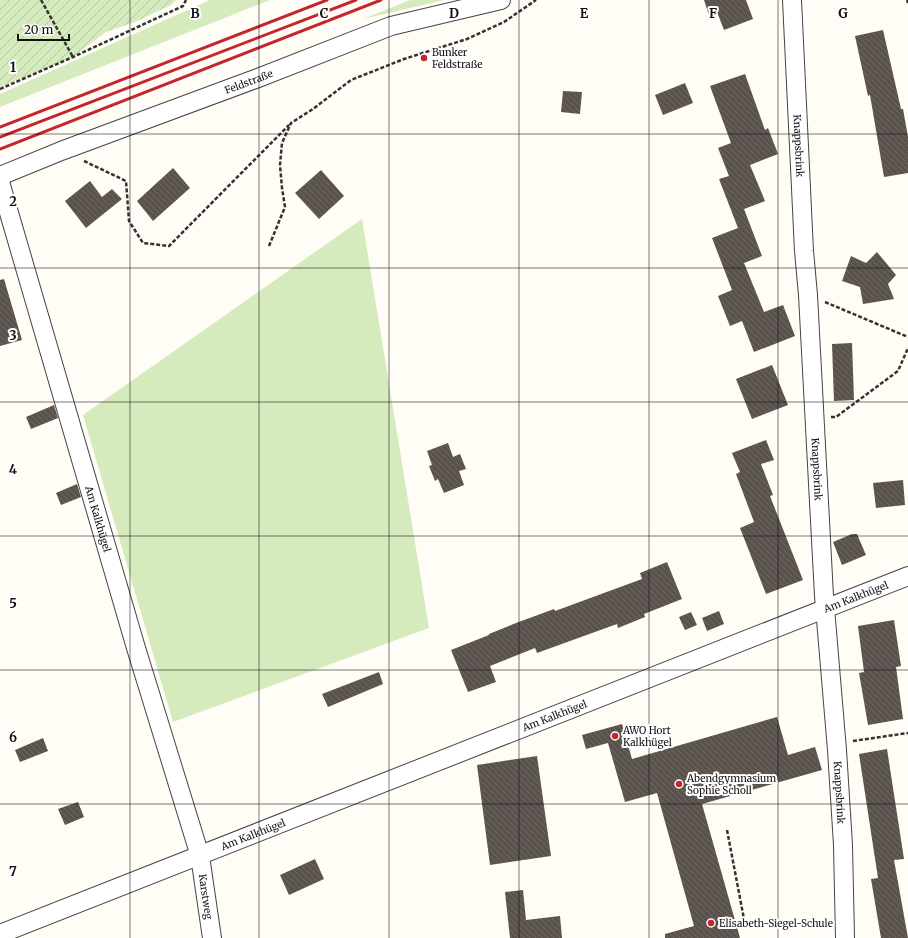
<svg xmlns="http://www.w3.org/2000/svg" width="908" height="938" viewBox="0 0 908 938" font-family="Merriweather,serif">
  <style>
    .grass { fill: #d5ebbd }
    .garden { fill: url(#garden-furrows) }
    .building { fill: url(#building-back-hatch) }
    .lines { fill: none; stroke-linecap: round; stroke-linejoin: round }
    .street-casing { stroke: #444; stroke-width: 20 }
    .path { stroke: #333; stroke-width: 2.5; stroke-dasharray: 4 2; stroke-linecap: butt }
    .street { stroke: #fff; stroke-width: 18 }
    .rail { stroke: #c4262e; stroke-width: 3 }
    .grid { fill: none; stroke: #111; stroke-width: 1; stroke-opacity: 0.55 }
    .poi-dot { fill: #c4262e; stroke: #fff; stroke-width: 1.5 }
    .labels { text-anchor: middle; stroke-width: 4; stroke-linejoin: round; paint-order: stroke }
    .poi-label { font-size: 10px; fill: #111; stroke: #fff; text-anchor: start }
    .street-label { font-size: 10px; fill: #111; stroke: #fff }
    .grid-label { font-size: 13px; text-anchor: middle; font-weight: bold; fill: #111; stroke: #fff; stroke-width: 4; stroke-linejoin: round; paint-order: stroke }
  </style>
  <defs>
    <pattern id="garden-furrows" width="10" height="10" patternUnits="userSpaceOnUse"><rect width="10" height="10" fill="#d5ebbd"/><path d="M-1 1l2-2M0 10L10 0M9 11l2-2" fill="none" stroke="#b6c8a1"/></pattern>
    <pattern id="building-back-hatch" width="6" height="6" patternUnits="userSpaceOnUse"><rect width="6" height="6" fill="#5a524d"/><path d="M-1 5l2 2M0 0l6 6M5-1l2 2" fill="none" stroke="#6d6662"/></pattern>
  </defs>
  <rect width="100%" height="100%" fill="#fffdf5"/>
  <!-- grass -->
  <path class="grass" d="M210,0H270L0,107V94Z
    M410,0H444L363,19Z
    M362,219L429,628L173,722L83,415Z"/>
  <!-- garden -->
  <path class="garden" d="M0,0H176L171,5L135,22L106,32L73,57L0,87Z"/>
  <!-- building -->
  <path class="building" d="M704,0H746L753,19L724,30L717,12L709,15Z
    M883,30L901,109H903L908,137V173L884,177L870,95L868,96L855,36Z
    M745,74L765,130L768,128L778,154L750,165L765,201L744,209L762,256L744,263L764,312L783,305L795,336L754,352L742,321L730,326L718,296L732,290L712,238L738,228L719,179L729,176L718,148L731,143L710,86Z
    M685,83L693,103L663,115L655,95Z
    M563,91L582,92L580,114L561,112Z
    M173,168L190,188L153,221L137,201Z
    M321,170L344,196L319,219L295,193Z
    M90,181L102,197L112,189L122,199L86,228L65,201Z
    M877,252L896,275L888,284L894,299L863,304L860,287L842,281L851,256L866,263Z
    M4,279L22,340L0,346V280Z
    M852,343L854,400L834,401L832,344Z
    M772,365L788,405L752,419L736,379Z
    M54,405L58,418L31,429L26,417Z
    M766,440L774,460L761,464L773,495L770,496L803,580L766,594L740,528L754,522L736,474L740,472L732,453Z
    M448,443L453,457L460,454L466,469L459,471L464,485L444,493L438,479L435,481L429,466L432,465L427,451Z
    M903,480L905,505L876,508L873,483Z
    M77,484L81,497L61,505L56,493Z
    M852,534H857L866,555L842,565L833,542Z
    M667,562L682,599L644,614L645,617L618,628L617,624L537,653L535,648L490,666L496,682L468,692L451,650L489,635V634L516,623L554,609L555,611L642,579L640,573Z
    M719,611L724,624L707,631L702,618Z
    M691,612L697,625L685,630L679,617Z
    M894,620L901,666L896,667L903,719L868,725L859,673L864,672L858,626Z
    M379,672L383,684L328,707L322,694Z
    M777,717L788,755L815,747L822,770L702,804L740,938H665V934L694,926L657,793L625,802L608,743L586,749L582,735L622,724L632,759Z
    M43,738L48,751L20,762L15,750Z
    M887,749L904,859L894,860L908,938H881L871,879L878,878L859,754Z
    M537,756L551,856L490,865L477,765Z
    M78,802L84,817L65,825L58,809Z
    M315,859L324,879L289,895L280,875Z
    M523,890L526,920L560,916L562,938H510L505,892Z"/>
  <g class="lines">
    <!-- street casing -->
    <g class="street-casing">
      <g id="street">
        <path id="s1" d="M792,0L804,251L808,295L824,596L837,750L843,845L845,938"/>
        <path id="s2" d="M0,176L61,151L258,78L391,26L501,0"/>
        <path id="s3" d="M0,182L136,648L200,856L212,938"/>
        <path id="s4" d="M0,934L908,576"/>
      </g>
    </g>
    <!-- path -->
    <path class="path" d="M41,0L73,57
      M907,0L908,3
      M0,89L73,57L183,6L186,0
      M84,161L126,181L129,221L143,243L169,246L289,125
      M269,246L285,207L282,188L280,165L282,143L291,123L313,109L351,80L404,59L467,39L504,22L536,0
      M825,302L908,337
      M831,417H836L898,371L908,348
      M853,741L908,733
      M727,830L744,919"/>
    <!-- street -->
    <use href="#street" class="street"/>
    <!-- rail -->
    <path class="rail" d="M0,127L327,0
      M0,137L356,0
      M0,149L381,0"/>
  </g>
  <!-- grid -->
  <path class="grid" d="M130,0V938M259,0V938M389,0V938M519,0V938M649,0V938M778,0V938M0,134H908M0,268H908M0,402H908M0,536H908M0,670H908M0,804H908"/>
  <!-- markers -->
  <g class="poi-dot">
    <circle cx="424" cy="58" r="4"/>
    <circle cx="615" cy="736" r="4"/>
    <circle cx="679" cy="784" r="4"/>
    <circle cx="711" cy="923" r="4"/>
  </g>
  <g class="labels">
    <!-- poi labels -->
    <g class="poi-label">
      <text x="432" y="56">Bunker<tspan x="432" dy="12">Feldstraße</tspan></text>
      <text x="623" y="734">AWO Hort<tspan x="623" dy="12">Kalkhügel</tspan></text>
      <text x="687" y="782">Abendgymnasium<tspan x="687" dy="12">Sophie Scholl</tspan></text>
      <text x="719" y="927">Elisabeth-Siegel-Schule</text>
    </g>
    <!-- street labels -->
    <g class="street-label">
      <text dy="4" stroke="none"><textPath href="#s2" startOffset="266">Feldstraße</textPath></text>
      <text dy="4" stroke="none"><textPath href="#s1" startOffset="146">Knappsbrink</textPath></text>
      <text dy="4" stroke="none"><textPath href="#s1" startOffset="470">Knappsbrink</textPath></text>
      <text dy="4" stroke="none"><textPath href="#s3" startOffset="351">Am Kalkhügel</textPath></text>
      <text dy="4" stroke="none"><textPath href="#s4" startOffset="920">Am Kalkhügel</textPath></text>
      <text dy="4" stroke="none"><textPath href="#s4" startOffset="596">Am Kalkhügel</textPath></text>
      <text dy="4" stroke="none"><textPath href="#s1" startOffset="794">Knappsbrink</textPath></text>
      <text dy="4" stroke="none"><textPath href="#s4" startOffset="272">Am Kalkhügel</textPath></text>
      <text dy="4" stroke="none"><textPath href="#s3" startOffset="744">Karstweg</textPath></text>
    </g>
  </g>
  <g class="grid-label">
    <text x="195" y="18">B</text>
    <text x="324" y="18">C</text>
    <text x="454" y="18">D</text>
    <text x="584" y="18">E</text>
    <text x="713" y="18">F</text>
    <text x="843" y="18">G</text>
    <text x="13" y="72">1</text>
    <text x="13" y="206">2</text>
    <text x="13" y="340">3</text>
    <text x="13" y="474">4</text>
    <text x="13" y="608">5</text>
    <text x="13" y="742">6</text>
    <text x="13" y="876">7</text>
  </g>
  <!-- scale -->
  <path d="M18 34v6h51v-6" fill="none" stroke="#111111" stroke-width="2"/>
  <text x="24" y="34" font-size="12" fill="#111111" stroke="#ffffff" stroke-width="3" paint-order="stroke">20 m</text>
</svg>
